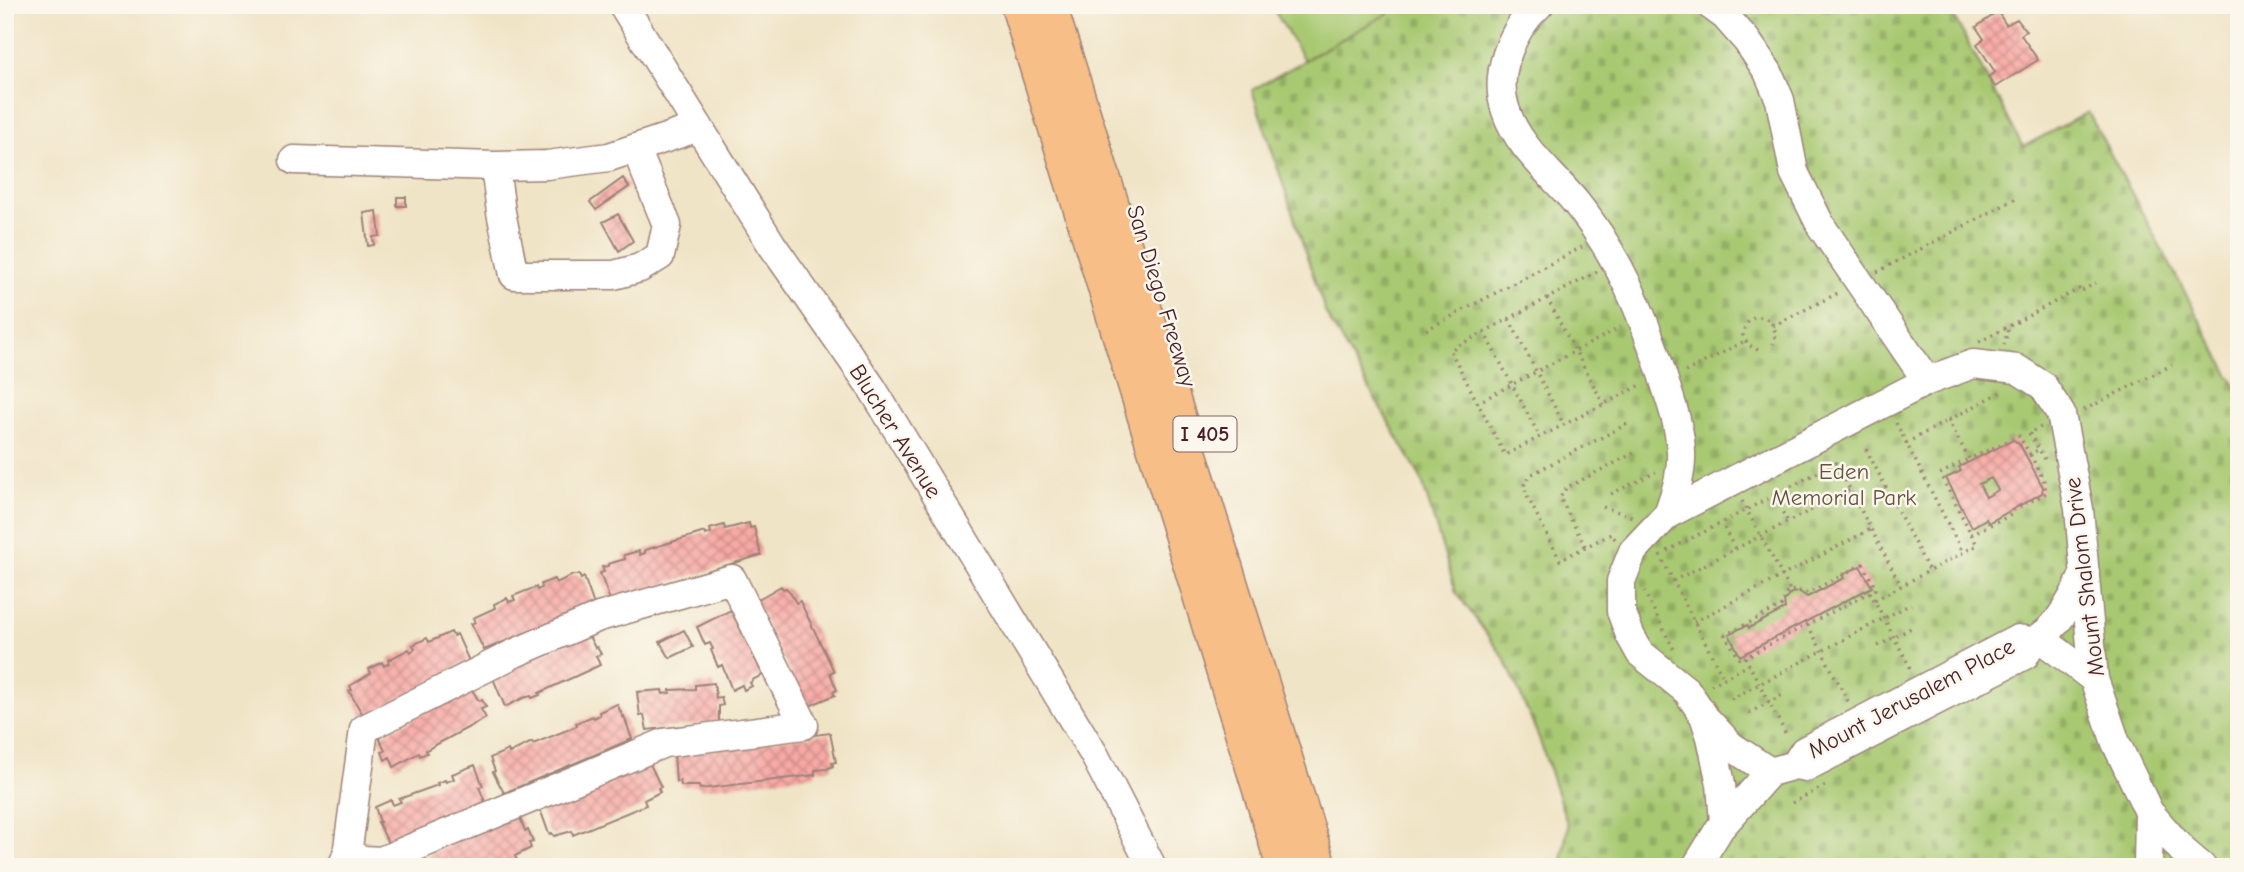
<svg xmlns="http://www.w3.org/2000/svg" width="2244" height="872" viewBox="0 0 2244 872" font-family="'Comic Neue',sans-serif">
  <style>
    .grass { fill: #a8c972; stroke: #79744e; stroke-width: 2 }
    .cemetery { fill: url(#cemetery-stones); stroke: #79744e; stroke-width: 2 }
    .building { fill: url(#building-cross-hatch); fill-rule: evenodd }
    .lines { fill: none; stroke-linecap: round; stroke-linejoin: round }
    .minor-casing { stroke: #9d8278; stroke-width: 31 }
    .highway-casing { stroke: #9d8278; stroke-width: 41 }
    .path { stroke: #9d8278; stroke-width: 3.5; stroke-dasharray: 2 5; stroke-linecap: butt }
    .minor { stroke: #fff; stroke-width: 28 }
    .highway { stroke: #f7be87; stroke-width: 38 }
    .labels { text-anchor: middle; stroke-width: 5; stroke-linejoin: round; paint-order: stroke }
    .shield { fill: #fbf7ec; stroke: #7f6065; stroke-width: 2 }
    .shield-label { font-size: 21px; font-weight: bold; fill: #4a1f2b }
    .street-label { font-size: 23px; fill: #4a1f2b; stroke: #fbf7ec }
    .park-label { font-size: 23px; fill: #665240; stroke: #fbf7ec }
  </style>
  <defs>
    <pattern id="cemetery-stones" width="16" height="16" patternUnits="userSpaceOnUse" patternTransform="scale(1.75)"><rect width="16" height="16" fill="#a8c972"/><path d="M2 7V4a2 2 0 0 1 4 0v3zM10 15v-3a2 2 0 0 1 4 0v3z" fill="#92ac63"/></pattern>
    <pattern id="building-cross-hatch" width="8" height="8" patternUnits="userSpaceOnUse" patternTransform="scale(1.75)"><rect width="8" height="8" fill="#f8aaa5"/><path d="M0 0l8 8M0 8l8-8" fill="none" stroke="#cb8a87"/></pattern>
  </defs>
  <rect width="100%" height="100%" fill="#fbf7ec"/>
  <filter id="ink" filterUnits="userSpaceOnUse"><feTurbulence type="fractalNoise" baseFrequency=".0143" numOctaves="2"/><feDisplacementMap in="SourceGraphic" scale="14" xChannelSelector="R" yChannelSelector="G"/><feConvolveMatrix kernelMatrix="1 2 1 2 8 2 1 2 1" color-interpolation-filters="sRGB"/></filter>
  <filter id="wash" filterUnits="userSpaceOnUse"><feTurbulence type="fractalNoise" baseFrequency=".00686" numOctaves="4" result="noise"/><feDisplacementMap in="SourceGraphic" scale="28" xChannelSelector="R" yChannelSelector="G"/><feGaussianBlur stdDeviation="1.57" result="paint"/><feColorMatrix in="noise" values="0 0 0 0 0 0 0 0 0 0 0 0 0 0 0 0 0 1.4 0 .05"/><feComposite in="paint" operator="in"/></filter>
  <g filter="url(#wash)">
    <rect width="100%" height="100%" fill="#f0e4c6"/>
    <!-- grass -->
    <path class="grass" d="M1271,5H1403L1304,60Z"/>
    <!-- cemetery -->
    <path class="cemetery" d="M1403,5H1948L2023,147L2088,112L2239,393V867H1561L1568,826L1539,738L1505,659L1456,592L1421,478L1326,314L1252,90Z"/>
    <g id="blocks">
      <!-- building -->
      <path class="building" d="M1998,12L2006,25L2017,19L2026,31L2021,35L2038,60L1995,87L1988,77L1995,72L1977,44L1984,39L1976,27Z
        M623,178L629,187L596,210L590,202Z
        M397,197H406V206H397Z
        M377,211L380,236L373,237L374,245L368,246L364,213Z
        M618,214L633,241L619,251L603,222Z
        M2013,440L2019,443L2043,487L2042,493L1988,523L1986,519L1972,527L1946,478L1961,471L1959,467ZM1991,478L1998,490L1986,497L1979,484Z
        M749,523L750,528L754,527L761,555L610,600L600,573L604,572L602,567L608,566V564L625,559L624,555L639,551L640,555L645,553V550L705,532L706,535L711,533L710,529L724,525L725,529Z
        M1860,566L1872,587L1740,656L1729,634L1747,625L1749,628L1785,609L1784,601L1791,593L1800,592L1807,597L1844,578L1842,575Z
        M573,575H579L581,579L584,577L594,605L484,650L471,624L475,622L473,618L495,608L494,604L507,598L509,602L515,600L513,596L536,587L537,590L542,588L541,584L554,579L556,583Z
        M781,586L783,589L786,588L790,592L796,603L800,601L834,671L830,673L837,690L833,692L835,695L807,707L755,601Z
        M731,610L763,675L754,679L750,683L752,686L744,690L742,685L732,690L722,665L718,667L711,650L713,649L710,643L705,645L697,627Z
        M684,630L693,647L670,658L660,642Z
        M451,632L453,636L457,634L469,661L364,717L349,691L352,690L350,686L371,673L369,669L382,662L384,666L389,663L388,660L409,649L411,652L415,649L413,645L427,638L429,642Z
        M588,634L595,648L597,647L601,654L596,656L600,665L539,693L540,695L532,698L531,696L523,698L505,707L492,676Z
        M714,683L716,698L721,697L723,705L719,706V722L647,730L644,715L640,716L637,692L662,690L663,694L670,693V690L695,689V685Z
        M471,688L479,701L482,700L486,707L481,709L486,718L426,750L427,753L420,756L419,753L394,767L390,757L385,760L382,752L385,751L379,737Z
        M617,704L623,717L624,716L632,739L504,793L493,772L495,771L490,758L508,750L509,753L532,742L533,744L577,726L576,723L593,716L594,718L600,715L599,712Z
        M830,733L836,762L832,763L833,766L827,769L815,770V775L700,789L699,786H681L680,781L676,782L674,753Z
        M648,760L661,787L658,788L660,792L644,800L646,805L573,835L572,831L554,836L552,833L549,834L539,806Z
        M475,765L483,786L479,787L485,802L388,843L378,822H380L375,807L391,800L393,805L401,802L399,799L438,785L437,783L445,780L446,782L454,779L452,774Z
        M519,815L525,831L528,830L533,842L529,843L531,848L515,856L517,860L501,867H399Z"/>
    </g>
  </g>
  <g filter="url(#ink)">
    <use href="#blocks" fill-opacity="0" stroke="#9d8278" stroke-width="2"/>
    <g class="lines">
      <!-- minor casing -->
      <g class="minor-casing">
        <path id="minor" d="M623,5L772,245L872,388L1095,756L1152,867
          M1539,5C1511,30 1493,75 1506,111C1519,149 1553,174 1577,204C1618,255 1642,312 1662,374C1670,400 1680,425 1681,452C1682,474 1675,494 1668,514
          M1710,5L1725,16L1747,41L1768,72L1780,100L1794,172L1821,226L1927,381
          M636,149L667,225L660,256L640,268L614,275H514L501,212L495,166L547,165L609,157L699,127
          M294,160L495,166
          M2040,638L2094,679
          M2032,641C2057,632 2075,595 2085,572
          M1708,721L1731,746L1770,772
          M1724,823L1721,784L1711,737L1704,716L1687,691L1640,653L1630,635L1621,611V581L1633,551L1668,514L1927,381L1973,364L2017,369L2043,386L2061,414L2079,509L2094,679L2116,743L2149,812L2182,850L2202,867
          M342,867L347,855L364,729L515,653L599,617L732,579L804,725L664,743L381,861L364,860L347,855
          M1696,867L1720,828L1770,772L1795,765L1806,767L2025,655L2032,641L2018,639L1804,751L1795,765
          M2148,867L2149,812"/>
      </g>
      <!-- highway casing -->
      <g class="highway-casing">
        <path id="highway" d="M1020,5L1286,867
          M1047,5L1317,867"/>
      </g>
      <!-- path -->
      <path class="path" d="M1597,272L1450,350L1505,455L1643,384
        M1877,272L2019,197
        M1547,298L1604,405
        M1509,319L1564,425
        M1773,326L1840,292
        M1426,330L1582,247
        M1484,332L1540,437
        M1979,342L2079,289L2080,292L2095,283
        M2004,345L2009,326
        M1758,350L1747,344L1743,335C1747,304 1784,317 1773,344
        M1685,372L1745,341
        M1477,403L1621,327
        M2084,410L2172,365
        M1948,420L1969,459L2019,436L2030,454L2038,450
        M1896,423L1963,553
        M2041,427L2029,433L2045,459
        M1906,443L2003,391
        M1866,449L1929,571
        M1611,494L1656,472
        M1776,500L1788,522
        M1742,501L1791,592
        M1603,507L1634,517
        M1724,528L1735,549
        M1971,534L2011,515L2014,510L2046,493L2044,481L2030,454
        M1615,539L1611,534L1560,560L1526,494L1524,485L1532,474L1629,423
        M1585,546L1560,498L1566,488L1636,452
        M1667,551L1836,463L1901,586
        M1660,555L1724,679
        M1863,564L1876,589L1740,660L1725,635L1782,606L1786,594L1794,590L1808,593Z
        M1673,581L1850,490
        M1644,591L1674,650
        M1870,592L1912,671
        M1875,600L1977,545L1940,474L1969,459
        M1694,622L1871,529
        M1808,625L1849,703
        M1878,646L1913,627
        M1745,657L1787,736
        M1711,685L1749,665
        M1731,699L1911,604
        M1749,713L1784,694
        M1792,803L1828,784"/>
      <!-- minor -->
      <use href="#minor" class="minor"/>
      <!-- highway -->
      <use href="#highway" class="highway"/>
    </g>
  </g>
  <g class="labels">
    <!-- shield labels -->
    <rect class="shield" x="1173.5" y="416.5" width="63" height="35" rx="5"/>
    <g class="shield-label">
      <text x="1205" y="441">I 405</text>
    </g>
    <!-- street labels -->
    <g class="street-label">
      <text transform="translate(1162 296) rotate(73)" y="8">San Diego Freeway</text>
      <text transform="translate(896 431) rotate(58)" y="8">Blucher Avenue</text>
      <text transform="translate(2084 577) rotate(-97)" y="8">Mount Shalom Drive</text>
      <text transform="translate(1911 698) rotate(-28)" y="8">Mount Jerusalem Place</text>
    </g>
    <!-- park labels -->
    <g class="park-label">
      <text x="1844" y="479">Eden<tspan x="1844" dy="26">Memorial Park</tspan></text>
    </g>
  </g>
  <!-- margin -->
  <rect width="2244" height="872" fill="none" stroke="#fbf7ec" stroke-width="28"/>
</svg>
